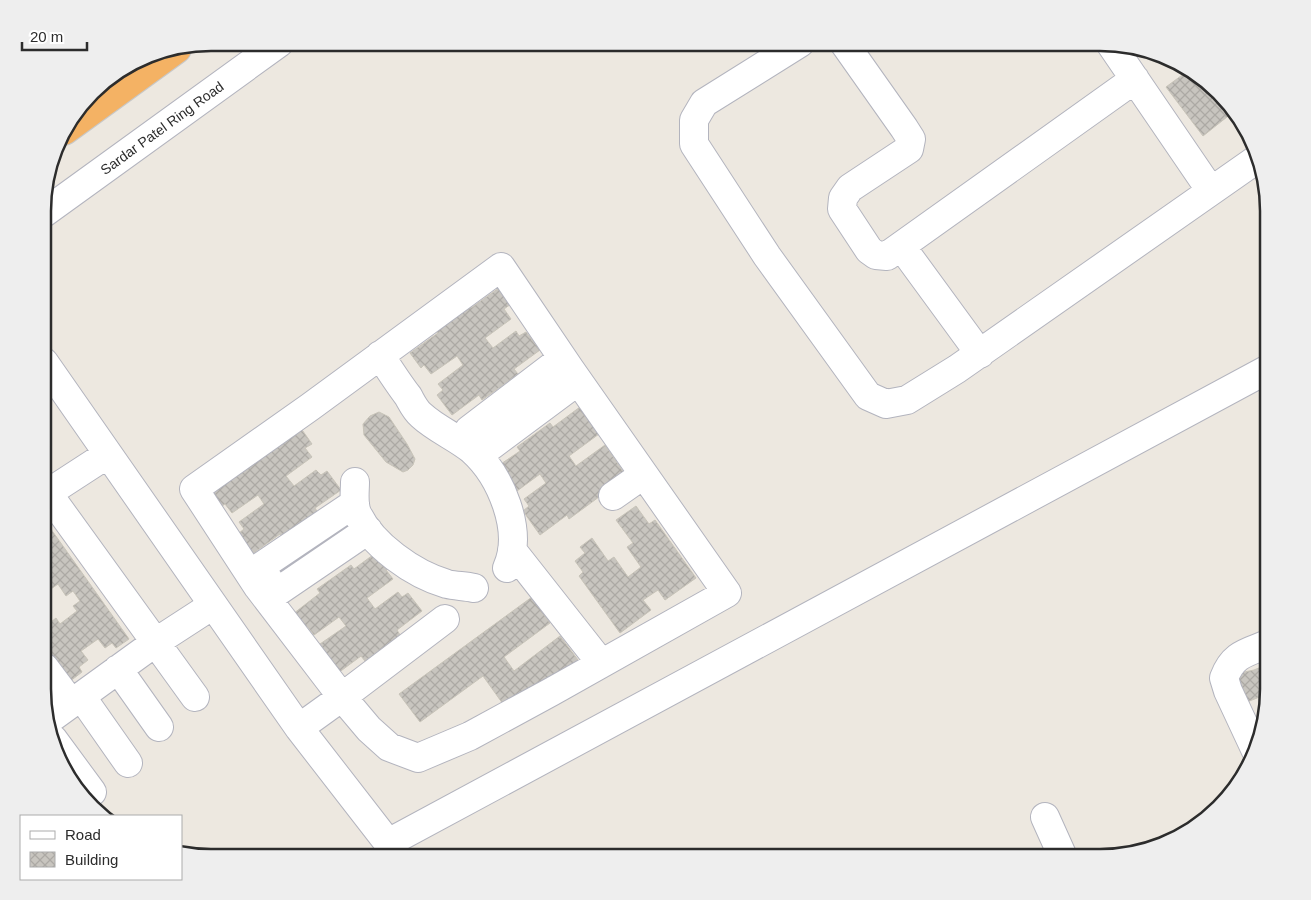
<svg xmlns="http://www.w3.org/2000/svg" width="1311" height="900" viewBox="0 0 1311 900" font-family="Helvetica,sans-serif">
  <style>
    .building { fill: url(#building-cross-hatch); stroke: #c8c4b9 }
    .lines { fill: none; stroke-linecap: round; stroke-linejoin: round }
    .minor-casing { stroke: #b3b4be; stroke-width: 30 }
    .highway-casing { stroke: #c8c8c8; stroke-width: 30 }
    .minor { stroke: #fff; stroke-width: 28 }
    .highway { stroke: #f4b264; stroke-width: 28 }
    .labels { text-anchor: middle; stroke-width: 4; stroke-linejoin: round; paint-order: stroke }
    .street-label { font-size: 14px; fill: #2c2c2c; stroke: #fff }
    .rim { fill: none; stroke: #2c2c2c; stroke-width: 2.5 }
  </style>
  <defs>
    <pattern id="building-cross-hatch" width="8" height="8" patternUnits="userSpaceOnUse" patternTransform="scale(1.25)"><rect width="8" height="8" fill="#c8c5bf"/><path d="M0 0l8 8M0 8l8-8" fill="none" stroke="#aca9a4"/></pattern>
  </defs>
  <rect width="100%" height="100%" fill="#ede8e0"/>
  <!-- building -->
  <path class="building" d="M1189,70L1202,77L1232,113L1203,136L1166,87Z
    M499,288L511,304L504,309L511,319L485,338L493,348L516,331L519,336L526,332L540,350L514,369L518,374L482,400L479,395L452,415L437,395L443,390L438,384L463,365L457,356L431,374L424,365L421,368L410,353L438,333L435,329L468,304L471,308Z
    M580,407L599,434L569,456L576,466L605,445L624,473L600,490L603,494L569,519L567,515L540,535L523,511L529,506L524,499L546,483L540,474L517,491L510,482L495,468L520,451L517,447L550,423L553,427Z
    M379,412L389,417L407,444L415,459L413,465L408,470L403,472L386,462L364,435L363,424L370,416Z
    M300,427L312,444L305,448L312,457L286,476L294,486L316,470L321,475L327,471L341,490L315,508L318,513L283,539L280,534L252,554L238,534L244,529L239,522L264,504L258,495L232,513L225,504L222,506L211,491Z
    M636,506L649,524L655,520L696,578L665,600L658,590L643,600L651,610L620,633L579,576L583,572L575,561L585,553L580,547L592,538L608,561L614,557L628,577L641,567L627,547L633,543L616,520Z
    M48,525L129,639L116,648L112,643L105,648L98,639L81,651L88,660L79,667L82,672L69,682L44,646V613L51,622L56,618L60,624L77,611L73,606L80,601L73,591L66,596L58,584L44,594V528Z
    M381,549L393,565L386,570L393,579L367,598L375,609L398,592L402,597L408,593L422,611L397,630L400,635L365,661L361,656L334,676L319,655L325,651L320,644L346,626L339,617L314,635L307,626L303,629L293,614L320,593L317,589L351,565L354,569Z
    M532,597L550,623L504,657L514,671L560,636L578,660L508,711L483,676L420,722L399,694Z
    M44,602L49,608L44,612Z
    M1268,664V696L1267,694L1247,702L1235,674L1254,670Z
    M1266,713L1261,735L1253,718Z"/>
  <g class="lines">
    <!-- minor casing -->
    <g class="minor-casing">
      <path id="minor" d="M800,43L704,103L694,120V144L767,256L868,396L886,404L907,400L957,369L1257,159
        M844,43L904,128L911,139L909,149L850,188L843,198L842,209L869,250L876,255L887,256L1135,79
        M1110,43L1211,191
        M44,213L279,43
        M901,246L980,354
        M380,355C389,369 398,383 408,396C412,403 415,410 421,415C436,429 456,437 472,450C501,476 524,531 507,568
        M562,359L469,430L484,451L578,381
        M44,362L299,728L399,857
        M355,482C355,492 353,503 357,513C372,545 413,574 447,584C455,586 465,586 474,588
        M44,488L195,697
        M48,493L108,454
        M613,496L643,475
        M355,503L260,567L277,592L368,530
        M512,550L601,663
        M44,667L71,703
        M118,669L159,727
        M81,696L128,763
        M47,721L156,642L213,605
        M299,728L342,697L369,729L389,747L418,758L470,736L551,692L727,593L570,369L501,267L310,407L194,489L258,587L342,697L445,619
        M53,739L92,792
        M1256,751L1228,691L1224,678C1233,654 1246,653 1268,644
        M1045,817L1063,857
        M388,843L1268,369"/>
    </g>
    <!-- highway casing -->
    <g class="highway-casing">
      <path id="highway" d="M64,131L177,49"/>
    </g>
    <!-- minor -->
    <use href="#minor" class="minor"/>
    <!-- highway -->
    <use href="#highway" class="highway"/>
  </g>
  <g class="labels">
    <!-- street labels -->
    <g class="street-label">
      <text transform="translate(162 128) rotate(-36)" y="5">Sardar Patel Ring Road</text>
    </g>
  </g>
  <!-- crop -->
  <path d="M0 0H1311V900H0ZM211 51H1100A160 160 0 0 1 1260 211V689A160 160 0 0 1 1100 849H211A160 160 0 0 1 51 689V211A160 160 0 0 1 211 51Z" fill="#eee" fill-rule="evenodd"/>
  <path class="rim" d="M211 51H1100A160 160 0 0 1 1260 211V689A160 160 0 0 1 1100 849H211A160 160 0 0 1 51 689V211A160 160 0 0 1 211 51Z"/>
  <!-- legend -->
  <rect x="20" y="815" width="162" height="65" fill="#ffffff" stroke="#ababab"/>
  <rect x="30" y="831" width="25" height="8" fill="#ffffff" stroke="#ababab"/>
  <text x="65" y="840" font-size="15" fill="#2c2c2c">Road</text>
  <rect x="30" y="852" width="25" height="15" fill="url(#building-cross-hatch)" stroke="#ababab"/>
  <text x="65" y="865" font-size="15" fill="#2c2c2c">Building</text>
  <!-- scale -->
  <path d="M22 42v8h65v-8" fill="none" stroke="#2c2c2c" stroke-width="2.5"/>
  <text x="30" y="42" font-size="15" fill="#2c2c2c" stroke="#ffffff" stroke-width="4" paint-order="stroke">20 m</text>
</svg>
